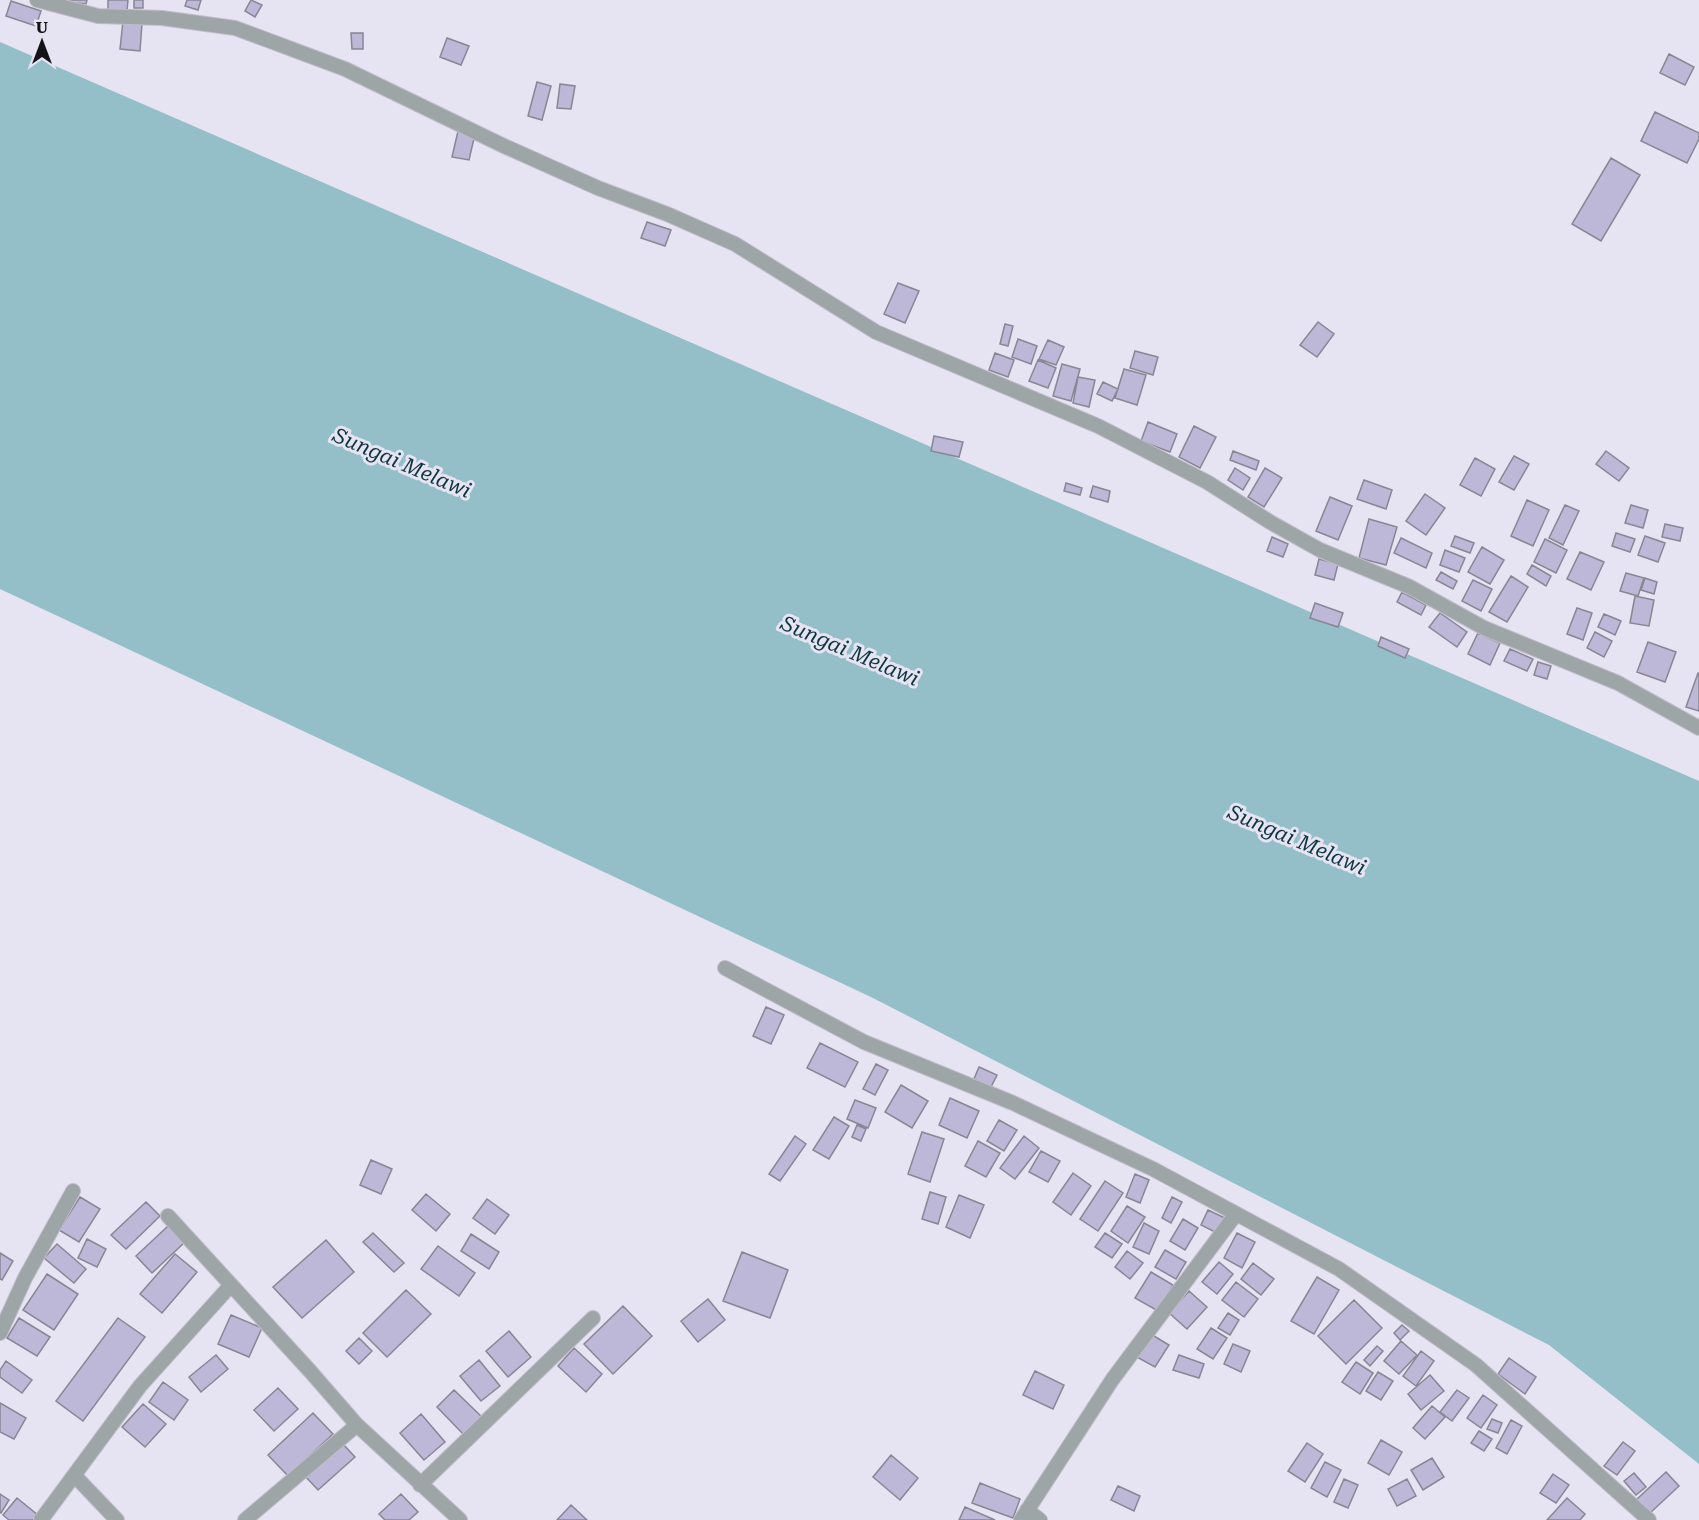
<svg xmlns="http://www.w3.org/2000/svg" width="1699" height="1520" viewBox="0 0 1699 1520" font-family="'Roboto Serif',serif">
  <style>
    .water { fill: #94bfc8 }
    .building { fill: #bdb7d8; stroke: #898694; stroke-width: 1.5 }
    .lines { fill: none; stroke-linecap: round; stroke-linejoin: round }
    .street-casing { stroke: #c0bdcb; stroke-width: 16 }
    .street { stroke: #9da5a6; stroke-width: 14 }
    .labels { text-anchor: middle; stroke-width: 6; stroke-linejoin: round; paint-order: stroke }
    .water-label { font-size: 21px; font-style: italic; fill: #0c363e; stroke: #e6e3f2 }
  </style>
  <rect width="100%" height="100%" fill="#e6e3f2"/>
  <!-- water -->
  <path class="water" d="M0,42L1699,781V1464L1549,1345L871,997L0,589Z"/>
  <!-- building -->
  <path class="building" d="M68,0H87L86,4L68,2Z
    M108,0H128L127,11L108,10Z
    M134,0H143V8H134Z
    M187,0H201L198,10L185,6Z
    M251,0L262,5L255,17L245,11Z
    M11,1L41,11L36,26L6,16Z
    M123,21L142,23L140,51L120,49Z
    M351,33H363V49H352Z
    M447,38L469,46L461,65L440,57Z
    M1669,54L1694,67L1685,85L1660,73Z
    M537,82L551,86L542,120L528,116Z
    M560,84L575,86L571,109L557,108Z
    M1655,112L1699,133V139L1687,163L1641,141Z
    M458,131L475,134L469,160L452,157Z
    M1611,158L1640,175L1601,241L1572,224Z
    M647,222L671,230L665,246L641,238Z
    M898,283L919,291L905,323L884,314Z
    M1318,322L1334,334L1317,357L1300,345Z
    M1005,324L1013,326L1008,346L1000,344Z
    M1018,339L1037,346L1031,364L1012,357Z
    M1048,340L1064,347L1056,365L1039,359Z
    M1135,351L1158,357L1153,375L1130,368Z
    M995,353L1014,360L1008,377L989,370Z
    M1038,360L1056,368L1048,388L1029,381Z
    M1062,364L1080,369L1071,401L1053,396Z
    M1124,369L1146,375L1137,405L1115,398Z
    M1078,377L1095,380L1089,407L1073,403Z
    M1103,382L1118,389L1112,401L1097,394Z
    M1148,422L1177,434L1170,452L1141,441Z
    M1194,426L1216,437L1200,468L1179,457Z
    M934,436L963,442L959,457L931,451Z
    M1233,451L1259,461L1256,470L1230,460Z
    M1606,451L1629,468L1619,481L1596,464Z
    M1514,456L1529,464L1514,490L1499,482Z
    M1475,458L1495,469L1481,496L1460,485Z
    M1235,468L1250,478L1243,490L1228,480Z
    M1265,468L1282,478L1264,507L1248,497Z
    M1364,480L1392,490L1386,509L1357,499Z
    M1066,483L1082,488L1080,495L1064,491Z
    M1093,486L1110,491L1108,502L1090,497Z
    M1425,494L1445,508L1426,535L1406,521Z
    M1330,497L1352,506L1338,540L1316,531Z
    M1527,500L1549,510L1533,546L1511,536Z
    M1565,505L1579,511L1563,545L1549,538Z
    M1631,505L1648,510L1643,528L1625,523Z
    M1369,519L1397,527L1386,565L1359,558Z
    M1665,524L1683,528L1680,541L1662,537Z
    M1616,533L1635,539L1630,552L1612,546Z
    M1455,536L1474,543L1470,553L1451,546Z
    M1645,536L1665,543L1658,562L1638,555Z
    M1272,537L1288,544L1283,557L1267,551Z
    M1401,538L1432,553L1426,568L1394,553Z
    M1545,539L1567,550L1556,573L1534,562Z
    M1482,547L1504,560L1490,584L1468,572Z
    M1445,550L1465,558L1459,572L1440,565Z
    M1580,552L1604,562L1591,590L1567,579Z
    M1319,559L1338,564L1334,580L1315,575Z
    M1532,565L1551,576L1546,586L1527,574Z
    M1441,572L1457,581L1453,589L1436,580Z
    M1626,573L1644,578L1638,596L1620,591Z
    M1511,576L1528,587L1507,622L1489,612Z
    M1645,578L1657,582L1654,594L1641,590Z
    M1473,580L1492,589L1481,611L1462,601Z
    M1402,592L1426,605L1421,615L1397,602Z
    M1635,596L1654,600L1649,626L1630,623Z
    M1315,603L1343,613L1338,627L1310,618Z
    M1577,608L1592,613L1583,640L1567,634Z
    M1440,613L1467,632L1457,647L1429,627Z
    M1604,614L1621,621L1615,635L1598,627Z
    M1595,632L1612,641L1604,657L1587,648Z
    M1478,633L1500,643L1490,665L1468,654Z
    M1381,637L1409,649L1405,658L1378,646Z
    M1648,642L1676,652L1665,682L1637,672Z
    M1510,649L1533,659L1527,671L1504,661Z
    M1538,662L1551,666L1547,679L1534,675Z
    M1698,673H1699V711L1686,707Z
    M766,1007L784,1015L771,1044L753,1036Z
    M820,1043L858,1062L845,1087L807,1068Z
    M876,1064L888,1070L875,1095L863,1089Z
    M979,1067L997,1075L991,1087L974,1079Z
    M901,1085L928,1101L912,1128L885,1112Z
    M950,1098L979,1111L967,1138L939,1125Z
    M855,1100L876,1108L868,1128L847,1119Z
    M834,1117L849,1126L829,1159L813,1150Z
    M999,1120L1017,1130L1004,1151L987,1141Z
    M857,1125L866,1129L861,1141L852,1137Z
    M922,1132L944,1139L930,1182L908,1174Z
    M795,1136L806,1144L780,1181L769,1174Z
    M1024,1136L1039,1148L1015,1179L1000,1168Z
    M978,1141L1000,1153L986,1177L965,1166Z
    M1041,1151L1060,1161L1048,1182L1029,1172Z
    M371,1160L392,1169L381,1194L360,1185Z
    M1073,1173L1091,1186L1071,1215L1053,1202Z
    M1135,1174L1149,1180L1140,1203L1126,1197Z
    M1105,1181L1123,1193L1098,1231L1080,1219Z
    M930,1192L946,1197L938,1224L922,1219Z
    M426,1194L450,1214L436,1231L412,1210Z
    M959,1195L984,1205L970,1238L946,1227Z
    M80,1197L100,1209L79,1242L59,1230Z
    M1172,1197L1182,1202L1171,1223L1162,1218Z
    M487,1199L509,1215L495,1234L473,1218Z
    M146,1202L160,1216L126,1249L111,1235Z
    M1127,1206L1145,1217L1128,1243L1111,1231Z
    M1208,1210L1225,1218L1217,1233L1201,1225Z
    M1183,1219L1198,1228L1185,1250L1170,1241Z
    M1144,1223L1159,1231L1149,1254L1133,1247Z
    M168,1226L184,1243L152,1273L136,1256Z
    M373,1233L404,1263L394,1272L363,1242Z
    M1105,1233L1122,1244L1112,1258L1095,1247Z
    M1237,1233L1255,1242L1242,1268L1224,1258Z
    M471,1234L499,1252L489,1269L461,1251Z
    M87,1239L106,1249L97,1267L78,1258Z
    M326,1240L354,1272L302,1318L273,1287Z
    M57,1244L86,1269L74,1283L44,1258Z
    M438,1246L475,1273L459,1296L421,1269Z
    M1165,1250L1186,1262L1176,1279L1155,1267Z
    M1127,1251L1143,1263L1130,1279L1115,1267Z
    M742,1252L788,1270L770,1318L723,1301Z
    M0,1253L13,1261L2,1280L0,1279Z
    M175,1254L197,1272L162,1313L140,1294Z
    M1219,1262L1233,1274L1217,1294L1202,1282Z
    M1253,1263L1274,1279L1261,1295L1241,1279Z
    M1151,1272L1173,1285L1158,1311L1135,1298Z
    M47,1274L78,1294L54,1330L23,1310Z
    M1317,1277L1339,1290L1314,1334L1291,1321Z
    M1236,1282L1258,1299L1244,1317L1222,1300Z
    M406,1290L431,1314L387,1357L363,1333Z
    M1189,1291L1207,1307L1187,1329L1169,1313Z
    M708,1299L725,1320L698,1342L681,1321Z
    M1354,1300L1382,1328L1346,1364L1318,1336Z
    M623,1306L652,1336L613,1374L584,1344Z
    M1228,1313L1239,1320L1230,1335L1218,1328Z
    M231,1315L262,1328L249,1357L218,1344Z
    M19,1318L50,1337L37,1356L7,1338Z
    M118,1318L145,1337L83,1421L56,1401Z
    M1402,1325L1409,1331L1400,1340L1394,1333Z
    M1211,1328L1227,1338L1213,1359L1197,1349Z
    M509,1331L531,1357L508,1377L486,1351Z
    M1149,1333L1169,1345L1155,1367L1135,1356Z
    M359,1338L372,1351L359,1364L346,1351Z
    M1401,1341L1417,1355L1399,1374L1384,1361Z
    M1233,1344L1250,1351L1241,1372L1224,1364Z
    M1377,1346L1383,1351L1370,1366L1364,1360Z
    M574,1348L602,1374L586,1392L558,1366Z
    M1421,1351L1434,1361L1416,1386L1403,1376Z
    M216,1355L228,1369L201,1392L189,1377Z
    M1179,1355L1204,1364L1199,1378L1173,1370Z
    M1509,1358L1536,1377L1525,1394L1498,1374Z
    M479,1360L500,1386L481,1401L460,1376Z
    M6,1361L32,1380L22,1393L0,1377V1370Z
    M1356,1362L1373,1373L1360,1394L1342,1382Z
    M1035,1371L1064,1385L1053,1409L1023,1395Z
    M1378,1372L1393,1381L1381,1400L1366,1391Z
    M1430,1375L1444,1391L1421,1410L1408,1394Z
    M163,1382L188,1400L174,1420L149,1402Z
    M278,1388L298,1409L274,1431L254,1410Z
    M454,1390L483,1418L465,1436L437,1407Z
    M1457,1390L1469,1398L1452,1421L1440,1412Z
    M1483,1395L1497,1405L1481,1428L1467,1418Z
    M0,1403L26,1418L14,1439L0,1432Z
    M143,1404L166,1424L145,1447L122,1427Z
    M1432,1406L1445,1417L1425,1439L1413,1428Z
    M313,1413L333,1434L288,1476L268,1455Z
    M421,1414L445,1442L424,1460L400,1433Z
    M1492,1419L1502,1423L1498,1433L1487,1429Z
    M1511,1420L1522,1426L1507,1454L1496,1448Z
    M1479,1431L1492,1439L1484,1451L1471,1443Z
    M1381,1440L1402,1452L1389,1475L1368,1463Z
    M1623,1442L1635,1451L1617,1475L1604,1466Z
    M1307,1443L1323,1454L1305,1482L1288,1471Z
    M343,1444L355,1457L318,1490L306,1477Z
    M891,1455L918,1478L900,1500L873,1477Z
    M1432,1458L1444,1477L1423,1490L1411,1470Z
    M1325,1462L1341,1470L1327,1497L1311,1488Z
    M1666,1472L1679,1486L1649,1514L1636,1500Z
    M1634,1473L1646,1487L1636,1495L1624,1481Z
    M1553,1474L1569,1485L1556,1503L1540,1493Z
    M1344,1479L1358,1485L1348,1508L1334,1502Z
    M1407,1479L1416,1496L1397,1506L1388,1489Z
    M980,1483L1020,1499L1013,1518L972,1503Z
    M1118,1486L1140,1496L1134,1511L1111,1500Z
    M0,1494L9,1500L1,1513L0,1512Z
    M401,1494L418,1512L409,1520H385L379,1514Z
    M17,1498L39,1516L36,1520H9L3,1515Z
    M1567,1498L1585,1514L1580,1520H1547Z
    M571,1505L587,1520H557Z
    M965,1507L995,1520H959Z"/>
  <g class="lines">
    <!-- street casing -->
    <g class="street-casing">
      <path id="street" d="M37,0L98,16L162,18L235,28L345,69L504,146L598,188L667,214L735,244L876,332L1098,426L1207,482L1270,522L1320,550L1410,587L1484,628L1618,683L1699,728
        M725,968L864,1042L1013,1103L1153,1169L1339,1269L1476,1365L1649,1520
        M168,1216L310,1371L357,1425L460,1520
        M0,1333L25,1278L73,1191
        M74,1475L117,1520
        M420,1485L593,1318
        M1027,1510L1040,1520
        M41,1520L140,1386L231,1285
        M245,1520L357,1425
        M1021,1520L1112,1380L1236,1214"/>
    </g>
    <!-- street -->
    <use href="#street" class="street"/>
  </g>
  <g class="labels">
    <!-- water labels -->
    <g class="water-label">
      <text transform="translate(402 463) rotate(23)" y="7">Sungai Melawi</text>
      <text transform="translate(850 651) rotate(23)" y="7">Sungai Melawi</text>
      <text transform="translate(1297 840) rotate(23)" y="7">Sungai Melawi</text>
    </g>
  </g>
  <!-- north arrow -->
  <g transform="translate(42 42)" stroke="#e6e3f2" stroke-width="4.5" paint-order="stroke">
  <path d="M0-4.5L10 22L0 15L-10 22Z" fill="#131217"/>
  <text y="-9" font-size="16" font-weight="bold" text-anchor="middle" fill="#131217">U</text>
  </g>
</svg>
